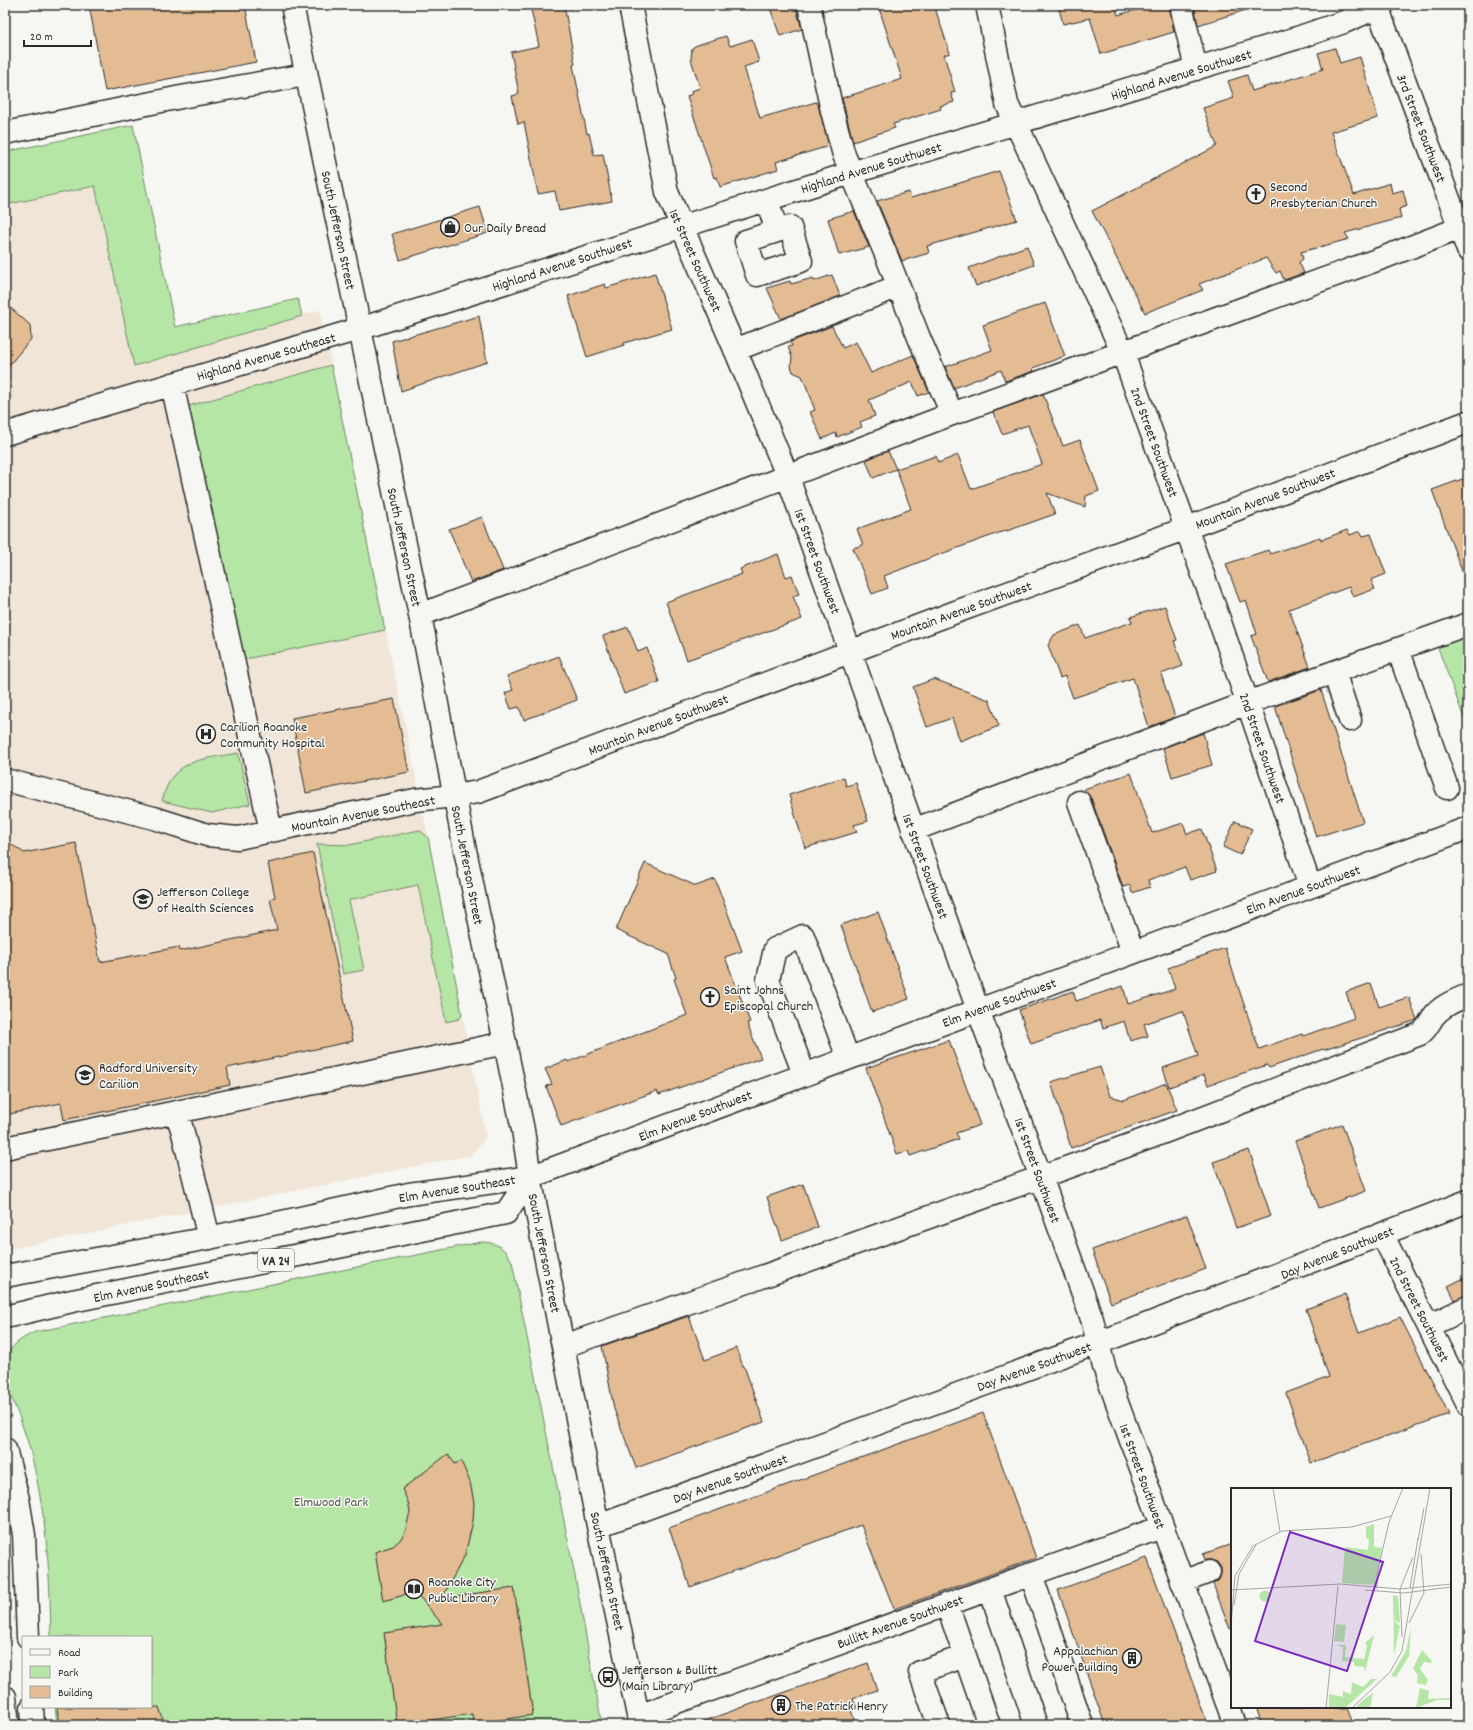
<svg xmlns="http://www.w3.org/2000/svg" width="1473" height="1730" viewBox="0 0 1473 1730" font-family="Dekko,sans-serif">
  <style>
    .built { fill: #f0e5d6 }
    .green { fill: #b5e6a6; stroke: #708868 }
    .building { fill: #e3bc94; stroke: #2b2b2b }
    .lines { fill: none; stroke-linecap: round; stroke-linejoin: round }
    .minor-casing { stroke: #2b2b2b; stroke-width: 25 }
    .major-casing { stroke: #2b2b2b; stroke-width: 25 }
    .minor { stroke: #f6f6f2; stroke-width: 22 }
    .major { stroke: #f6f6f2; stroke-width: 22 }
    .labels { text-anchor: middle; stroke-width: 3; stroke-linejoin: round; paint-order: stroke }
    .shield { fill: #f6f6f2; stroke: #686867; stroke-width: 1 }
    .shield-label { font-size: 13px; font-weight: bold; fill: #2b2b2b }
    .street-label { font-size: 14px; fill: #2b2b2b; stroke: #f6f6f2 }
    .poi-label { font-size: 14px; fill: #2b2b2b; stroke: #f6f6f2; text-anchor: start }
    .park-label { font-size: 14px; fill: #4e5a4a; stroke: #f6f6f2 }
    .inset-road { fill: none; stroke: #a5a5a2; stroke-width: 1 }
    .view { fill: #7b2cbf; fill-opacity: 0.15; stroke: #7b2cbf; stroke-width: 2 }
    .inset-edge { fill: none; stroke: #2b2b2b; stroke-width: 2 }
  </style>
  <rect width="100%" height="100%" fill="#f6f6f2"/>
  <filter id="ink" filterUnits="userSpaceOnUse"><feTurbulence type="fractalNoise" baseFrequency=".025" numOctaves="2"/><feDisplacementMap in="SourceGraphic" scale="8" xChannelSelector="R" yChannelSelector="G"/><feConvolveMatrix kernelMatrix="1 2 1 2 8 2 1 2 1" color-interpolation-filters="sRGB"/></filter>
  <g filter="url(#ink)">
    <!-- built -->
    <path class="built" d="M95,186L134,366L320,310L428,837L486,1137L471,1155L5,1250V205Z"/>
    <!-- green -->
    <path class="green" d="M133,125L175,327L298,299L302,316L134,366L95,186L5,205V152Z
      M331,365L385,630L236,661L185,407Z
      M1468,633V729L1437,645Z
      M238,753L250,804L212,813L162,801C172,758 201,760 238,753Z
      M419,830L428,837L462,1014L459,1019L446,1022L418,885L349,900L364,970L343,974L317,844L349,845Z
      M481,1242C496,1242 506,1248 512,1262L575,1576L602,1725H57L55,1707H151V1637H51C50,1576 47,1521 33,1462C30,1446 24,1431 19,1416C12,1399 3,1382 5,1363C7,1347 22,1338 35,1332Z"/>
    <!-- building -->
    <path class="building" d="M89,5H245L256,62L105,91Z
      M530,5H564L575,64L573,65L587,134L589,133L594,155L603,154L612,201L559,211L555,191L538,194L524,122L518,124L512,96L519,94L511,52L539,46Z
      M769,5H795L802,29L780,36Z
      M878,5H934L950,53L944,55L955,92L951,93L954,102L940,106L941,109L893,124L895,128L853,142L842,98L902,79Z
      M1058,5H1115L1118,15L1153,5H1169L1174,32L1101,54L1090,18L1063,24Z
      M1194,5H1248L1249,9L1198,25Z
      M726,36L730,46L752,39L759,62L744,67L760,118L816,102L818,105L829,146L776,162L778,169L720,187L717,177L714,178L687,96L692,94L691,91L700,88L691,59L692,48L697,45Z
      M1335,48L1340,63L1360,57L1378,118L1331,132L1354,195L1390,183L1392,193L1403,190L1407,206L1399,209L1401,218L1345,233L1349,239L1301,252L1303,259L1299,262L1304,273L1284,280L1280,271L1276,273L1266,258L1199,284L1203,290L1145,313L1092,211L1217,146L1203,108L1234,98L1228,81L1247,75L1252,91L1323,69L1318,53Z
      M999,171L1017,220L927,246L929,253L902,261L877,201L909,192L911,198Z
      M480,207L488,233L400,260L392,234Z
      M854,211L869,247L839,255L828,219Z
      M1027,246L1034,265L976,286L969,268Z
      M655,273L672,329L624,343V345L587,357L568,296L605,284L606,288Z
      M832,275L840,296L781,319L767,288L790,281L791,284L813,278L814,281Z
      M5,303L30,325L31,339L5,370Z
      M1045,303L1065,356L1033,368L1034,371L1005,381L1001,370L954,388L945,367L992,350L983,325Z
      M479,316L487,362L401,391L392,341Z
      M832,326L843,348L856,342L871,373L913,355L929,392L918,396L912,382L869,400L875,416L860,422L862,427L837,437L836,433L822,439L810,412L815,410L811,400H812L802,376L793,372L791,366L792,357L788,347L792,346L790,342Z
      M1043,394L1063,446L1080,440L1099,491L1086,496L1085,507L1047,493L1055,514L1007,531V530L930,558L884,576L888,588L872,594L853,548L863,545L857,529L911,509L896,469L936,456L938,463L958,455L971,489L1042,464L1028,425L1002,434L993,412Z
      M888,451L896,469L873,478L866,460Z
      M1468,477V582H1466L1432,490Z
      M482,517L503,570L471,582L449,529Z
      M1347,530L1350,535L1360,531L1363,536L1371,534L1386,574L1371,580L1375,589L1353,597L1349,587L1289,609L1310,667L1268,682L1251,636L1257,634L1246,600L1240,602L1226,564L1268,550L1270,554L1320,537L1321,540Z
      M778,554L786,577L792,575L799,594L793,596L802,619L687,660L666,602L742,574L740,569Z
      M1165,606L1177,640L1174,641L1183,666L1161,674L1175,717L1149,727L1133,678L1073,698L1065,676L1060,678L1048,645L1054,635L1080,625L1085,638L1132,622L1130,617Z
      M628,627L638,652L647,648L659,682L624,694L603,636Z
      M559,656L577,700L524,720L519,707L511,709L505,693L513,690L507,676Z
      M934,679L989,700L999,726L960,741L952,718L927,727L913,687Z
      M1321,690L1363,822L1316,837L1275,706Z
      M394,699L409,772L306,793L292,718Z
      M1203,733L1212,765L1172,777L1163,748Z
      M1131,773L1152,833L1183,823L1187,834L1202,829L1217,871L1190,880L1185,867L1148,880L1150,887L1132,893L1130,885L1123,887L1091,798L1084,789Z
      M844,777L846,786L856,783L868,821L854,825L857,832L805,848L789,795Z
      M1235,821L1252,829L1240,855L1223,847Z
      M5,840L24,853L76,843L100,962L179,947L180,951L277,930L270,899L275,897L268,863L313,853L353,1041L227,1068L230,1085L64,1120L61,1103L5,1115Z
      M645,863L696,886L715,879L742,951L725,957L750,1022L747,1023L761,1058L659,1095L657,1091L561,1126L546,1086L552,1084L545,1069L567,1060L568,1062L687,1015L674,979L676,978L668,954L616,930Z
      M878,912L909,999L872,1012L841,925Z
      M1225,948L1259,1049L1302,1034L1303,1036L1354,1018L1346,992L1371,983L1379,1007L1409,997L1417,1020L1324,1050L1323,1049L1269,1068L1267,1065L1208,1085L1204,1075L1169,1087L1163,1068L1198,1056L1183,1011L1144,1024L1148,1036L1130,1041L1124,1021L1103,1028L1100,1020L1031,1044L1019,1010L1073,991L1076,1001L1123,986L1128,1004L1175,989L1168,968Z
      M949,1040L980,1125L956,1133L959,1139L910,1156L908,1151L897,1154L866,1068Z
      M1100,1067L1110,1096L1124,1100L1166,1083L1177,1110L1071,1148L1051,1082Z
      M1342,1124L1366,1191L1319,1208L1295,1141Z
      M1249,1150L1271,1216L1236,1228L1213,1162Z
      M803,1184L818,1227L782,1240L767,1197Z
      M1187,1215L1206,1269L1111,1303L1092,1250Z
      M1468,1276V1295L1455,1300L1448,1286Z
      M1345,1294L1359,1333L1400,1317L1449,1414L1311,1463L1286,1393L1329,1377L1306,1309Z
      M689,1316L705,1360L736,1348L743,1366H744L764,1422L636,1468L614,1409L602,1346Z
      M983,1413L1036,1558L894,1609L861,1525L690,1587L669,1528Z
      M448,1454L455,1464L461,1461L470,1482L474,1503L473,1521L465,1555L442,1598L514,1588L533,1715L474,1724L472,1714L397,1725L384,1633L442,1624L414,1590L401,1596L383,1601L375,1552L393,1546L400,1540L405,1532L410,1512L408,1502L402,1489Z
      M1232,1544V1629H1230L1213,1584L1219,1580L1221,1574V1568L1217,1562L1211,1560H1205L1203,1554Z
      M1147,1558L1208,1725H1105L1058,1590Z
      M868,1663L877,1690L853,1699L857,1708L851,1710L856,1725H701V1722Z
      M57,1707H159L165,1725H59Z
      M1256,1707H1347L1354,1725H1262Z"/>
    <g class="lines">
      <!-- minor casing -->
      <g class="minor-casing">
        <path id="minor" d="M630,5L667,192L737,354L787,475L978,1010L1041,1177L1077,1277L1092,1319L1104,1367L1235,1725
          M809,5L832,111L844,155L887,257L920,340L952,414
          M987,5L1007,104L1122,351L1219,619L1310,886
          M1181,5L1196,69
          M1378,5L1382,20L1468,250
          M5,133L181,97L306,75
          M767,200L777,231L746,241L757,275L801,261L790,227L777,231
          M735,350L899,286
          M172,384L271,831
          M5,434L359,329L851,173L1297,38L1344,22L1383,5
          M420,615L952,414L1385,257L1468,225
          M1398,649L1447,788
          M1334,672L1350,720
          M5,780L154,818L207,835L238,838L415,800L454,796L478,792L953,613L1187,528L1468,422
          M1079,802L1133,952
          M913,830L1247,703L1468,624
          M804,1074L768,980L775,949L803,936L848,1058
          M176,1112L182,1129L209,1238
          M5,1148L505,1043
          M530,1177L598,1526L640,1725
          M1382,1234L1468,1405
          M1429,1326L1468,1307
          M564,1346L753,1280L1041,1177L1146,1139L1420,1034C1427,1029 1429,1023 1433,1017C1442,1005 1455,1001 1468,995
          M598,1526L1122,1334L1468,1201
          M1031,1574L1082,1725
          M1182,1582L1209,1572
          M990,1589L1036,1725
          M947,1604L989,1725
          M638,1716L1162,1527
          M939,1725L920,1672L965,1656"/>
      </g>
      <!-- major casing -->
      <g class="major-casing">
        <path id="major" d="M292,5L420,615L464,845L523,1130L530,1177
          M5,1276L209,1238L409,1194L530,1177L1468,828
          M5,1317L72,1301L506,1213L530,1177
          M5,1449L18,1499L24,1535L28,1637
          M5,1697L8,1725
          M32,1707L33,1725"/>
      </g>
      <!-- minor -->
      <use href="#minor" class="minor"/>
      <!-- major -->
      <use href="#major" class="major"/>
    </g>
  </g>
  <!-- icons -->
  <defs>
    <g id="church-ring" transform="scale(1)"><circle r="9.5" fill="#f6f6f2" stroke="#2b2b2b" stroke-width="1.5"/><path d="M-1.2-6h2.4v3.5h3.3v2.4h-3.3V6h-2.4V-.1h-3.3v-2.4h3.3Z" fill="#2b2b2b"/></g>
    <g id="shop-ring" transform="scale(1)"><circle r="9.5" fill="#f6f6f2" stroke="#2b2b2b" stroke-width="1.5"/><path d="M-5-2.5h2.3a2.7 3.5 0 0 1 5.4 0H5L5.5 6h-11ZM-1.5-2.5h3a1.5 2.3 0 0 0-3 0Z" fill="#2b2b2b"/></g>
    <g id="hospital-ring" transform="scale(1)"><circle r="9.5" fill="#f6f6f2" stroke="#2b2b2b" stroke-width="1.5"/><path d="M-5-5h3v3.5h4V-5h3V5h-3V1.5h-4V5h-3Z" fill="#2b2b2b"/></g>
    <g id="university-ring" transform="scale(1)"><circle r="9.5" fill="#f6f6f2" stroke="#2b2b2b" stroke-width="1.5"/><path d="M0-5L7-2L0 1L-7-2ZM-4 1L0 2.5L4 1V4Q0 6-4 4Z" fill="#2b2b2b"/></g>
    <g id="library-ring" transform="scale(1)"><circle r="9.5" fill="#f6f6f2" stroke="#2b2b2b" stroke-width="1.5"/><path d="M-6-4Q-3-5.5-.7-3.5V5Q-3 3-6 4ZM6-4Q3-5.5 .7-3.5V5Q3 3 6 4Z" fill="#2b2b2b"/></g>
    <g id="building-ring" transform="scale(1)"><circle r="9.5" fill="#f6f6f2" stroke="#2b2b2b" stroke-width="1.5"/><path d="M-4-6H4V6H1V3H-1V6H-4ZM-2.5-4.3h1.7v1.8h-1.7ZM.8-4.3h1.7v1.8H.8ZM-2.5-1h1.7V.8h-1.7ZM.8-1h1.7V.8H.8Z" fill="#2b2b2b"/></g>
    <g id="bus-ring" transform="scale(1)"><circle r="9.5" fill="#f6f6f2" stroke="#2b2b2b" stroke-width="1.5"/><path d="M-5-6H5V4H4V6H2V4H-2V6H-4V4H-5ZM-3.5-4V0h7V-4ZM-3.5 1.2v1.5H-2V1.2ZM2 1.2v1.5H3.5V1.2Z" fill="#2b2b2b"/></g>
  </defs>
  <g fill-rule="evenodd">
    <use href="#church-ring" x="1256" y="194"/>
    <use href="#shop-ring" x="450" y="227"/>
    <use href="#hospital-ring" x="206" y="734"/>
    <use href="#university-ring" x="143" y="899"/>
    <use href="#church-ring" x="710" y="997"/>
    <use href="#university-ring" x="85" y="1075"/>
    <use href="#library-ring" x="414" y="1589"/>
    <use href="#building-ring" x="1132" y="1658"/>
    <use href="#bus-ring" x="608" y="1677"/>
    <use href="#building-ring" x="781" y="1705"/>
  </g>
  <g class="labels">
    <!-- shield labels -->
    <rect class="shield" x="258" y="1249" width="36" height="22" rx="3"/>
    <g class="shield-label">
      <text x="276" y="1265">VA 24</text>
    </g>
    <!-- street labels -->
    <g class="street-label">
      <text transform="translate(1181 74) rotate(-17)" y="5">Highland Avenue Southwest</text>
      <text transform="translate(1422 128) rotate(69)" y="5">3rd Street Southwest</text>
      <text transform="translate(871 167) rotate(-17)" y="5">Highland Avenue Southwest</text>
      <text transform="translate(339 230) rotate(78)" y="5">South Jefferson Street</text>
      <text transform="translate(696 260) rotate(66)" y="5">1st Street Southwest</text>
      <text transform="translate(562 264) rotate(-18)" y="5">Highland Avenue Southwest</text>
      <text transform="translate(266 356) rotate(-16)" y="5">Highland Avenue Southeast</text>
      <text transform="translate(1155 442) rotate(70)" y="5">2nd Street Southwest</text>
      <text transform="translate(1265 498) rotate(-21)" y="5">Mountain Avenue Southwest</text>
      <text transform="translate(405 547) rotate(78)" y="5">South Jefferson Street</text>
      <text transform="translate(818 561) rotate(70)" y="5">1st Street Southwest</text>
      <text transform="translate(961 610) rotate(-20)" y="5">Mountain Avenue Southwest</text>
      <text transform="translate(658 724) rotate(-21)" y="5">Mountain Avenue Southwest</text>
      <text transform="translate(1263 748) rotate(71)" y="5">2nd Street Southwest</text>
      <text transform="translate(363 813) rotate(-11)" y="5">Mountain Avenue Southeast</text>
      <text transform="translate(468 865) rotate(79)" y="5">South Jefferson Street</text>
      <text transform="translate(926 866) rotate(70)" y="5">1st Street Southwest</text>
      <text transform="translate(1303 889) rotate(-20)" y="5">Elm Avenue Southwest</text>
      <text transform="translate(999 1002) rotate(-20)" y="5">Elm Avenue Southwest</text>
      <text transform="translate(695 1115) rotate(-21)" y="5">Elm Avenue Southwest</text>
      <text transform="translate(1038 1170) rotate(70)" y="5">1st Street Southwest</text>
      <text transform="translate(457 1188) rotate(-9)" y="5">Elm Avenue Southeast</text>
      <text transform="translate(1337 1252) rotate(-22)" y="5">Day Avenue Southwest</text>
      <text transform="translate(545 1253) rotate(79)" y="5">South Jefferson Street</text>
      <text transform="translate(151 1285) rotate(-12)" y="5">Elm Avenue Southeast</text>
      <text transform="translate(1420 1309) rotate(63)" y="5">2nd Street Southwest</text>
      <text transform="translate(1034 1366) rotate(-20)" y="5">Day Avenue Southwest</text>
      <text transform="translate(1143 1476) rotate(70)" y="5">1st Street Southwest</text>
      <text transform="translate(730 1478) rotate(-20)" y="5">Day Avenue Southwest</text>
      <text transform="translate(608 1571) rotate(78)" y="5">South Jefferson Street</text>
      <text transform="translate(900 1621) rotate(-20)" y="5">Bullitt Avenue Southwest</text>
    </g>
    <!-- poi labels -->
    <g class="poi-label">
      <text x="1270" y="191">Second<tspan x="1270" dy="16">Presbyterian Church</tspan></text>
      <text x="464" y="232">Our Daily Bread</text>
      <text x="220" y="731">Carilion Roanoke<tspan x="220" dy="16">Community Hospital</tspan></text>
      <text x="157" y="896">Jefferson College<tspan x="157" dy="16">of Health Sciences</tspan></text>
      <text x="724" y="994">Saint Johns<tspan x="724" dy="16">Episcopal Church</tspan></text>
      <text x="99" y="1072">Radford University<tspan x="99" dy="16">Carilion</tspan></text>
      <text x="428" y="1586">Roanoke City<tspan x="428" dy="16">Public Library</tspan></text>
      <text x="1118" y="1655" text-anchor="end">Appalachian<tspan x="1118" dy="16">Power Building</tspan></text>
      <text x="622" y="1674">Jefferson &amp; Bullitt<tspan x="622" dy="16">(Main Library)</tspan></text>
      <text x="795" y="1710">The Patrick Henry</text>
    </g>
    <!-- park labels -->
    <g class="park-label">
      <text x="331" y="1506">Elmwood Park</text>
    </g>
  </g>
  <!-- overview -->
  <g transform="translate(1231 1488)">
    <rect width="220" height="220" fill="#f6f6f2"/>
    <path d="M143,36V59L151,60L144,97L111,95L114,59L137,62L138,51L135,50V39ZM28.5 108a5.5 5.5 0 1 1 11 0a5.5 5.5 0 1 1-11 0ZM162,107L167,108L169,134H165L163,127L164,134L169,138L163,167ZM105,136L115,137L113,154L103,153ZM180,139L178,168L165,189L160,188L175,163ZM143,147L134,184L133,179L123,178V174L111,173L112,159L104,157H115L114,169L133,171L136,158L134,155ZM191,162L201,173L200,175L193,174L189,181L197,192L195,197L186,195L187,188L182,180ZM140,191H146L114,220H98V206L112,209V203L120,206L121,194L132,199ZM189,200L198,203L197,211L220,210V212H206L185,220ZM142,205L139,220H124L131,213Z" fill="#b5e6a6"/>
    <path class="inset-road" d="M42,0L49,44M187,52L193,20M179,100L187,50M146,101V86L158,34L172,0M0,102L109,96L169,101L220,96M134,102L173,105L220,99M3,117L8,86L25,57M178,135L193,105L190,66M0,138L4,88L22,58L51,43L121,39L160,28M171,149L169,101L182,69M95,220L107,98M121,220L159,184L171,163L199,0"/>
    <path class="view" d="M59,44L152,74L116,183L24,153Z"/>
    <rect width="220" height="220" class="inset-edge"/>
  </g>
  <!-- margin -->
  <rect width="1473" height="1730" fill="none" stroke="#f6f6f2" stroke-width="20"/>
  <rect x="10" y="10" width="1453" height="1710" fill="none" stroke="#2b2b2b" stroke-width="1.5" filter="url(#ink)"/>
  <!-- legend -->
  <rect x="22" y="1636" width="130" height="72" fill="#f6f6f2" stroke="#a5a5a2"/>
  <rect x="30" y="1649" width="20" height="6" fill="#f6f6f2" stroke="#a5a5a2"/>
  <text x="58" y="1656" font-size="12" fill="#2b2b2b">Road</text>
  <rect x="30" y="1666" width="20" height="12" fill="#b5e6a6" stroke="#a5a5a2"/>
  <text x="58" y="1676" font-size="12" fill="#2b2b2b">Park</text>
  <rect x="30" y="1686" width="20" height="12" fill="#e3bc94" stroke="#a5a5a2"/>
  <text x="58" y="1696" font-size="12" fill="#2b2b2b">Building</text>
  <!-- scale -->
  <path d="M24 40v6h67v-6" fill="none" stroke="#2b2b2b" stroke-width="2"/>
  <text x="30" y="40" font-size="12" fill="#2b2b2b" stroke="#f6f6f2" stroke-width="3" paint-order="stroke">20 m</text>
</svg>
